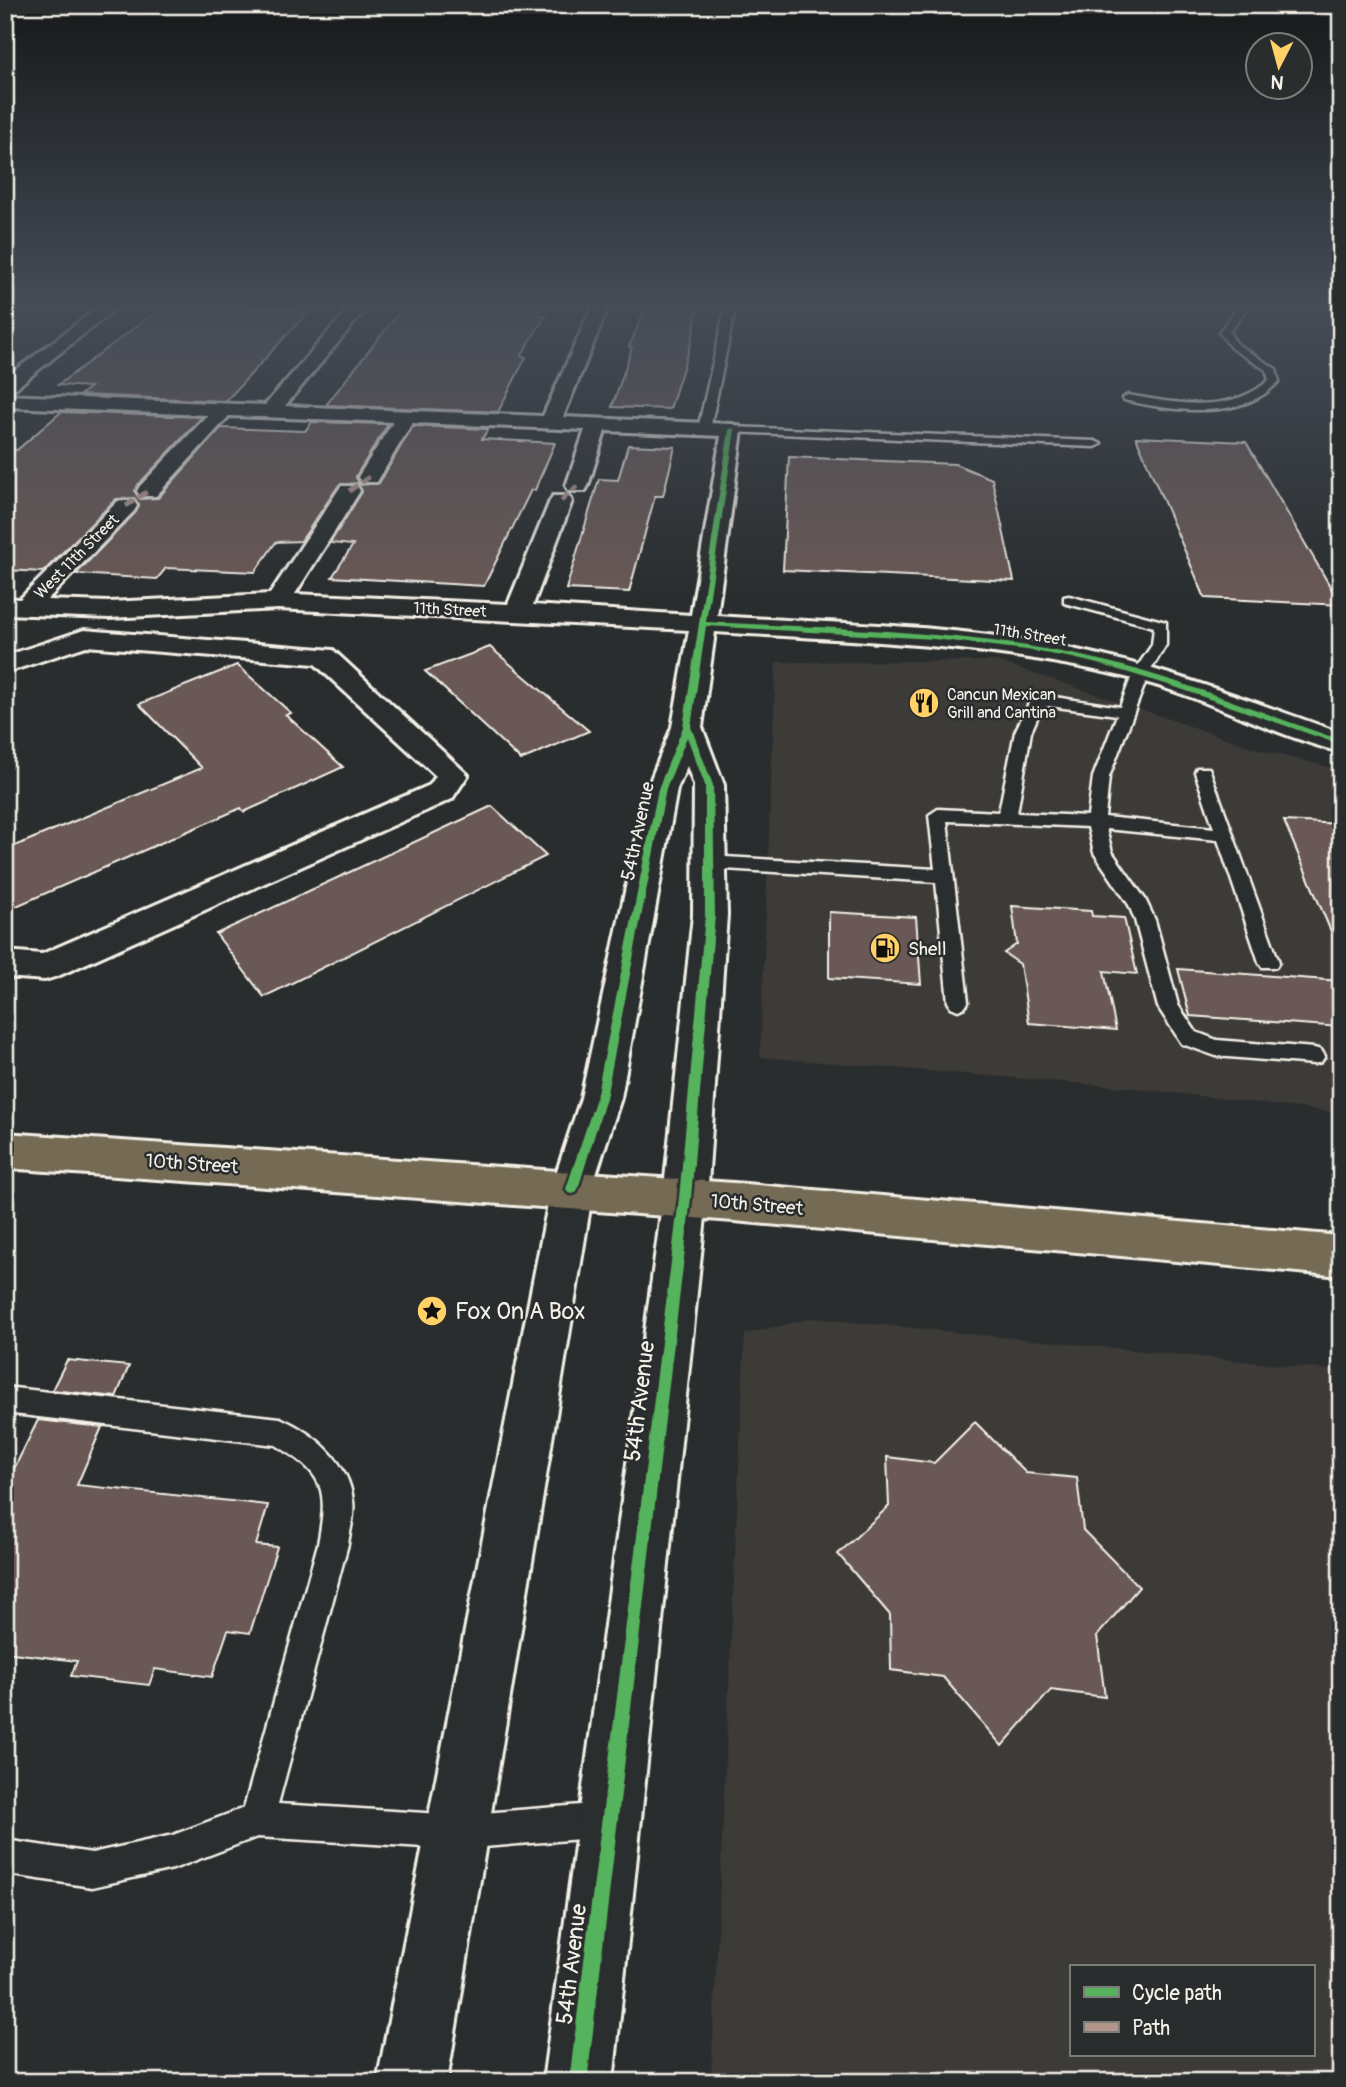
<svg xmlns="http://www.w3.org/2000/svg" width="1346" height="2087" viewBox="0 0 1346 2087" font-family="Pangolin,sans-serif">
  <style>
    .built { fill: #3d3a39; fill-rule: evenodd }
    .building { fill: #695854; stroke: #f4f1e8; stroke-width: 2 }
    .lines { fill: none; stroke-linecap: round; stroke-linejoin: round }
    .service-casing { stroke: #f4f1e8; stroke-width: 5 }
    .minor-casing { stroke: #f4f1e8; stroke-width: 6 }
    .tertiary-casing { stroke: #f4f1e8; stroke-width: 6 }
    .primary-casing { stroke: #f4f1e8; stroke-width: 6 }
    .service { fill: #2a2d2e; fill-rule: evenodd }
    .minor { fill: #2a2d2e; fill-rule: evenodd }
    .tertiary { fill: #2a2d2e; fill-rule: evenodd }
    .primary { fill: #746b52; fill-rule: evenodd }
    .quiet { stroke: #b2968c; stroke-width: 5; stroke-dasharray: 10 5; stroke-linecap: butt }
    .cycleway-casing { stroke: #2a2d2e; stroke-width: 5 }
    .cycleway { fill: #56b35d; fill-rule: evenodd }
    .labels { text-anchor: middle; stroke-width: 5; stroke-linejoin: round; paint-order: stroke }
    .far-street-label { font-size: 16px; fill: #f4f1e8; stroke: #2a2d2e }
    .far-poi-label { font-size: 16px; fill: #f4f1e8; stroke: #2a2d2e; text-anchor: start }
    .street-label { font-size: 19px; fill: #f4f1e8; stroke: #2a2d2e }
    .poi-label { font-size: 19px; fill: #f4f1e8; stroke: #2a2d2e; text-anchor: start }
    .near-poi-label { font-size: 23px; fill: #f4f1e8; stroke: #2a2d2e; text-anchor: start }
    .near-street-label { font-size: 23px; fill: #f4f1e8; stroke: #2a2d2e }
  </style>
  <rect width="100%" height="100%" fill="#2a2d2e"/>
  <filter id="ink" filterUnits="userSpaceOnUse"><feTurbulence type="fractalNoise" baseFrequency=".0143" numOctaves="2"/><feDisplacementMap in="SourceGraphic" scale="14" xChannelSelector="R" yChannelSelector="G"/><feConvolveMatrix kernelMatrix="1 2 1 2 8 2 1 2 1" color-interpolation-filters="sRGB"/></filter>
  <g filter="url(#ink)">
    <!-- built -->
    <path class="built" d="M997,661L1264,751L1341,770V1113L1134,1088L760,1057L776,662Z
      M813,1318L1341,1371V2082H711L745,1334ZM1071,1966H1313V2054H1071Z"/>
    <!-- building -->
    <path class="building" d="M165,305H179L310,310L226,401L80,395L90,387L58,385Z
      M405,305H544L537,315H546L521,356L526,357L498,412L326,405Z
      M647,305H698L693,336L670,409L612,407L632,348L629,347Z
      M61,412L202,417L138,485L135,492L140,499L158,498L221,428L305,431L312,422L388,424L356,476L361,485L379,483L413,426L488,429L482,439L555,443L535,490H531L484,586L332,577L353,545L330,543L362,492L357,483L339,485L301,541L276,542L255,572L166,568L157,579L76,574L136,512L139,505L134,498L116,499L43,572L5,570V450H17Z
      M1136,437L1246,442L1341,605L1205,598Z
      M628,445L675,447L663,496H655L629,592L566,589L599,479L618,480Z
      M789,457L955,464L992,479L1014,581L783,570Z
      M490,647L589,731L521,760L425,671Z
      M237,665L291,713L286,715L343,767L244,812L241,808L5,911V850L202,768L139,704Z
      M492,806L546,856L264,997L216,934Z
      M1284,821L1341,824V955Z
      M1012,906L1091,911L1092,916L1124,918L1137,974L1104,971L1116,1030L1029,1023L1020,964L1004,953L1017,944Z
      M829,912L916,917L921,984L829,978Z
      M1178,969L1341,981V1027L1190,1016Z
      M67,1360L129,1366L116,1397L52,1390Z
      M38,1420L102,1427L77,1485L268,1505L256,1545L277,1547L250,1633L228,1630L212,1677L155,1669L149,1685L71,1676L77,1661L5,1652V1487Z
      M975,1422L1026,1473L1077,1478L1083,1530L1139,1587L1097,1636L1105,1697L1051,1690L1002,1746L943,1677L891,1670L890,1615L838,1554L889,1506L887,1457L934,1463Z"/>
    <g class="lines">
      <!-- service casing -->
      <g class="service-casing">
        <path id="service" d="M726,305H736L710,429L704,432L698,429Z
          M1240,305H1250L1229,332L1237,344L1276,369L1279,381C1243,422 1172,411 1124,400L1123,398L1128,395C1175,403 1230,415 1269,380L1266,370L1231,348L1219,332Z
          M1328,305H1341V310L1330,307Z
          M732,427L1095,441L1101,444L1095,447L728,432L726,430Z
          M1069,596L1166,622V645L1149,673L1109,777L1105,817L1214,828L1195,772L1197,768H1209L1279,962L1276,967H1262L1259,962L1218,840L1106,829L1112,852L1145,899L1155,920L1178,1005L1196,1032L1217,1040L1314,1048L1321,1050L1325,1056L1321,1062L1314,1064L1216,1056L1182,1044L1158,1007L1135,920L1129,905L1094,853L1088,827L947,821L968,1002L965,1007L958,1010L951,1007L948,1002L936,882L708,868L699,862L708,856L935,869L929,815L938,809L999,812L1015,732L1029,703L1048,696L1120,707L1133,673L1152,645L1154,627L1064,603V597ZM1049,706L1117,715L1093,777L1088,816L1017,813L1031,732L1041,709Z
          M5,1387L280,1418C314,1433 349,1461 353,1501C355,1515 350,1530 348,1544L278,1804L458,1815L606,1803L618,1808L623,1820L618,1832L606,1837L458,1849L257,1837L173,1869L92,1887L5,1874V1840L92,1853L173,1835L244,1808L318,1544C328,1490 326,1475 276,1445L5,1413Z"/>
      </g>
      <!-- minor casing -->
      <g class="minor-casing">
        <path id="minor" d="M102,305H120L12,391L5,393V378Z
          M352,305H369L285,406L543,416L593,305H609L563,417L732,424L739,426L742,430L717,616C836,624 960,624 1077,650C1168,669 1253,702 1341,733V752C1272,735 1209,699 1141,681C1001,644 858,641 715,632L702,727L724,785L727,915L707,1198L700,1211L685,1217L670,1211L663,1198L693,915L694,785L687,766L677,789L621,1098L587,1202L572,1208L557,1202L551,1189L581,1098L647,789L672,727L689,630L278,609L109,618L5,614V598L20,599L118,501H134L137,506L134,511L47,600L109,602L270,594L341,486H357L360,491L295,594L508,604L550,501L553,496H569L572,501L533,605L691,615L721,436L605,431L588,486L585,491H569L566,486L585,430L412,423L377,482H361L358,477L393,422L229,416L156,496H140L137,491L140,486L208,415L5,407V395L265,405Z
          M84,630L333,650L468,775L452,799L58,976L45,980L5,977V951L42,954L430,785L436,776L315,664L86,646L5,673V656Z"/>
      </g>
      <!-- tertiary casing -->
      <g class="tertiary-casing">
        <path id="tertiary" d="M572,1170L587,1176L593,1189L447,2082H377L551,1189L557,1176Z
          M685,1179L700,1185L707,1198L613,2082H543L663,1198L670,1185Z"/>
      </g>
      <!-- primary casing -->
      <g class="primary-casing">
        <path id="primary" d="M5,1133L734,1183L1341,1236V1276L734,1221L5,1168Z"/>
      </g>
      <!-- service -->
      <use href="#service" class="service"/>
      <!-- minor -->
      <use href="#minor" class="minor"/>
      <!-- tertiary -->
      <use href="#tertiary" class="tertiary"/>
      <!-- primary -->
      <use href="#primary" class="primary"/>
      <!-- quiet -->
      <path class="quiet" d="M349,491L369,477
        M561,501L577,486
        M126,506L148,491"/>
      <!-- cycleway casing -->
      <g class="cycleway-casing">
        <path id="cycleway" d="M732,428L735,430L706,622C828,628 952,630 1072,654C1165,672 1252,710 1341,740V745L1172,686L1106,666L1073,658L1027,650L934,639L706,626L691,727L713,785L715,915L691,1198L587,2082H569L679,1198L705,915V785L687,737L666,789L606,1098L578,1189L576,1193L572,1194L568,1193L566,1189L596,1098L658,789L683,727L729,430Z"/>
      </g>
      <!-- cycleway -->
      <use href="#cycleway" class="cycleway"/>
    </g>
  </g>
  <!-- sky -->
  <linearGradient id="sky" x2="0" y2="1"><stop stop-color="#171919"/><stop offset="0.51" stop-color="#444c57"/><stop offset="1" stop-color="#444c57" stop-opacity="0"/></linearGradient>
  <rect width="1346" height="597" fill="url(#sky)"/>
  <!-- icons -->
  <defs>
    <g id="restaurant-disc" transform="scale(1.575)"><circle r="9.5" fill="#ffd166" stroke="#2a2d2e"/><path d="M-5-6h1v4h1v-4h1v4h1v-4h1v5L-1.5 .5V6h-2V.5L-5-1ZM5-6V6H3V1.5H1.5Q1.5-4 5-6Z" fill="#111"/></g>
    <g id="fuel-disc" transform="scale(1.575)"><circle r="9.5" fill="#ffd166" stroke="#2a2d2e"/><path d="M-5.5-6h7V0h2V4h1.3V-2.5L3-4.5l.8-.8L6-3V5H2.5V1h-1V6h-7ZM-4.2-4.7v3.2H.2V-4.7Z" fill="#111"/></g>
    <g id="sight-disc" transform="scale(1.575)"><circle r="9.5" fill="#ffd166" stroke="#2a2d2e"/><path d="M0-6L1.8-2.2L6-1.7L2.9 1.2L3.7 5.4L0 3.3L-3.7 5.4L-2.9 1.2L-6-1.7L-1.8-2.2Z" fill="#111"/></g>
  </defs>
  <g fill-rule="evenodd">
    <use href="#restaurant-disc" x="924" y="703"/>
    <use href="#fuel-disc" x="885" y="948"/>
    <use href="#sight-disc" x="432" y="1311"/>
  </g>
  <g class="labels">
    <!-- far-street labels -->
    <g class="far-street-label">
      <text transform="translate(76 556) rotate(-45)" y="6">West 11th Street</text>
      <text transform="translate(450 609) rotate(3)" y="6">11th Street</text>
      <text transform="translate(1030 634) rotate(9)" y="6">11th Street</text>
    </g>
    <!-- far-poi labels -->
    <g class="far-poi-label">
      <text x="947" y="700">Cancun Mexican<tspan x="947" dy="18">Grill and Cantina</tspan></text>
    </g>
    <!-- street labels -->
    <g class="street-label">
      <text transform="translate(637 831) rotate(-78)" y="7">54th Avenue</text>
      <text transform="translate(192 1163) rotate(4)" y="7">10th Street</text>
      <text transform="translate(757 1204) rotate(5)" y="7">10th Street</text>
    </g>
    <!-- poi labels -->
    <g class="poi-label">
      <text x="908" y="955">Shell</text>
    </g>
    <!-- near-poi labels -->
    <g class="near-poi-label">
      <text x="455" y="1319">Fox On A Box</text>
    </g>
    <!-- near-street labels -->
    <g class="near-street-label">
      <text transform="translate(639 1401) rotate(-83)" y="8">54th Avenue</text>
      <text transform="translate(571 1964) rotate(-83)" y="8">54th Avenue</text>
    </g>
  </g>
  <!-- margin -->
  <rect width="1346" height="2087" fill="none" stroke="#2a2d2e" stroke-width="28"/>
  <rect x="14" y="14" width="1318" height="2059" fill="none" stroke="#f4f1e8" stroke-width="2.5" filter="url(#ink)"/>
  <!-- legend -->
  <rect x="1070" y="1965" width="245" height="91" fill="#2a2d2e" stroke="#7b7b78" stroke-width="2"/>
  <rect x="1084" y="1987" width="35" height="10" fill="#56b35d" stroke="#7b7b78" stroke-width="2"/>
  <text x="1132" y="2000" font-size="21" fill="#f4f1e8">Cycle path</text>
  <rect x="1084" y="2022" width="35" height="10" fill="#b2968c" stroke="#7b7b78" stroke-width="2"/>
  <text x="1132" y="2035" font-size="21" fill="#f4f1e8">Path</text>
  <!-- north arrow -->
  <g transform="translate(1279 66) rotate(186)"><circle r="33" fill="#2a2d2e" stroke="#7b7b78" stroke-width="2"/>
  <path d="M0-5L12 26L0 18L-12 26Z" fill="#ffd166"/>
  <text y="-10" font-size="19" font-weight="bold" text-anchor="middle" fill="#f4f1e8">N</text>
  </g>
</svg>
